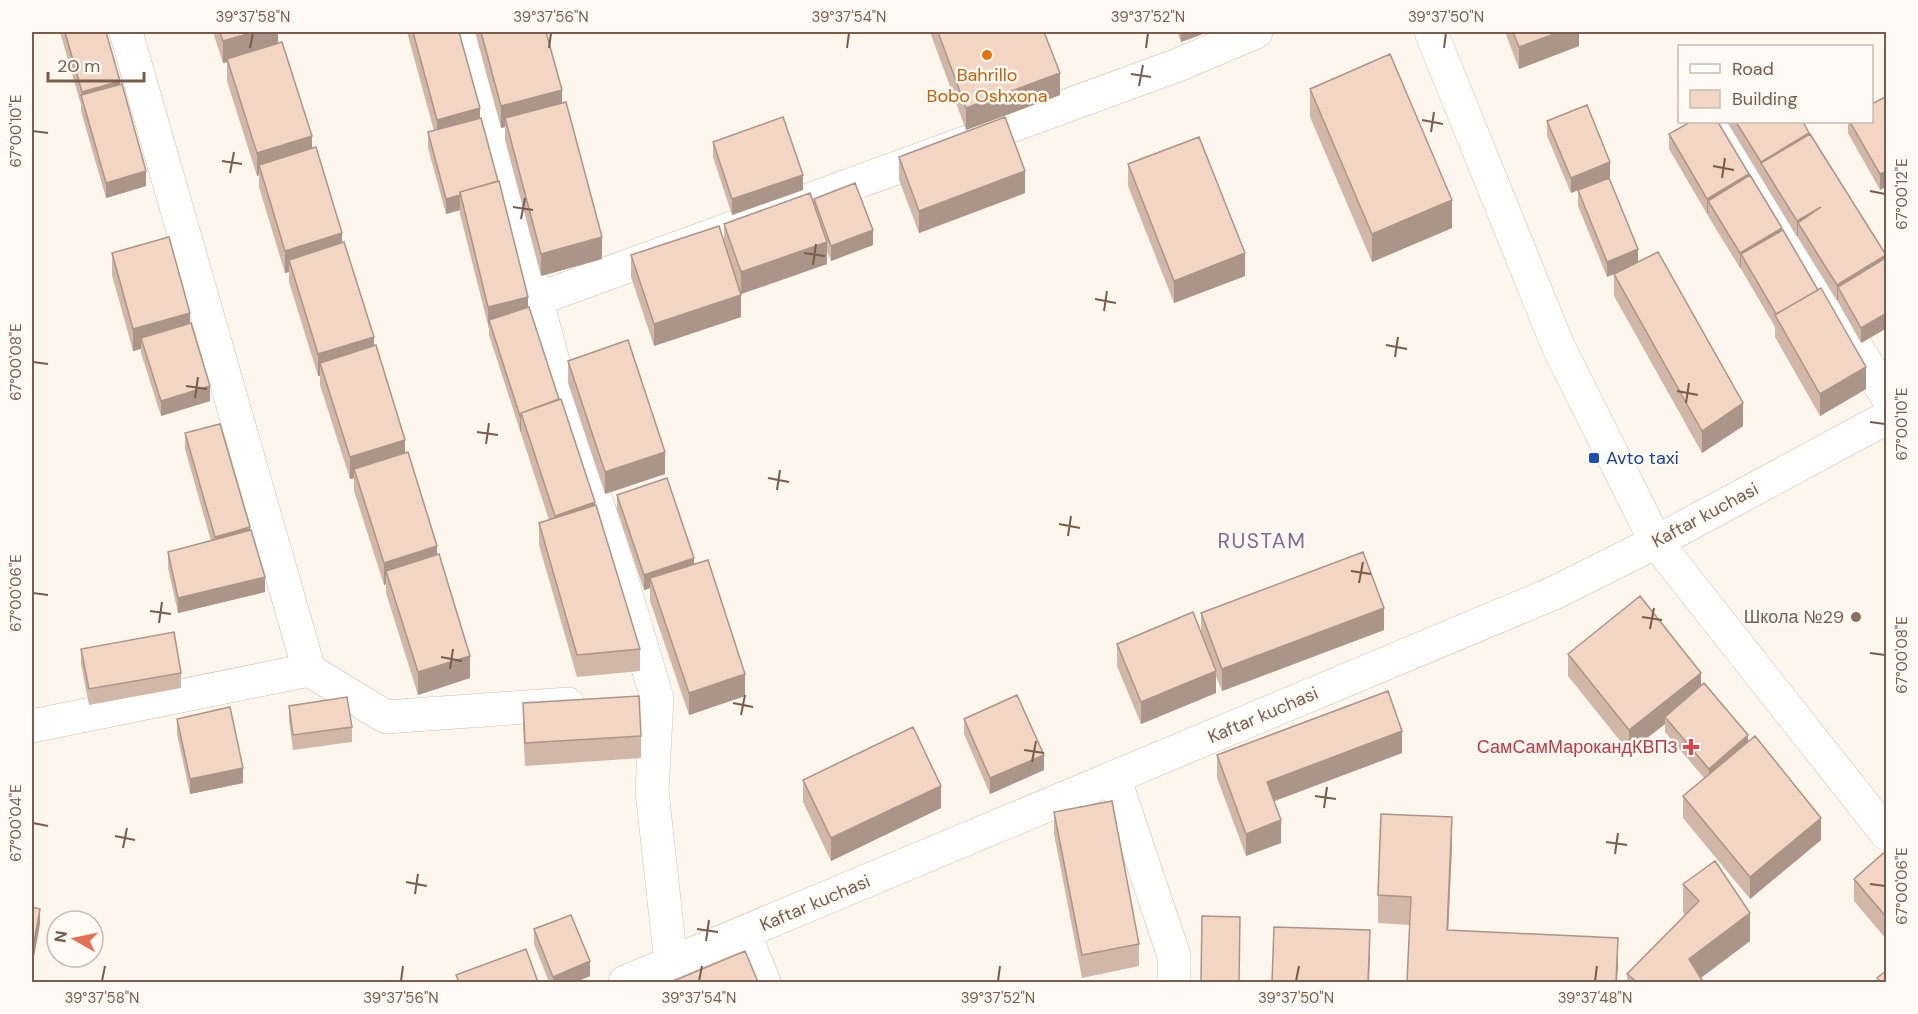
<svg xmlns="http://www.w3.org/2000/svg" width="1918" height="1014" viewBox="0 0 1918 1014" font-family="'DM Sans',sans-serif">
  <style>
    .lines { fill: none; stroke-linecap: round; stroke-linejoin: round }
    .street-casing { stroke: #d1beb0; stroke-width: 34 }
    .secondary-casing { stroke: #d6c0b0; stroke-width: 34 }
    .street { stroke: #fff; stroke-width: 33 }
    .secondary { stroke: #fff; stroke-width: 33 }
    .wall { fill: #d1b7a8 }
    .shaded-wall { fill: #aa9588 }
    .building { fill: #f3d5c3; stroke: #aa9588; stroke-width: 1.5 }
    .ticks { fill: none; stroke: #7a5c4d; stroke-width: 2 }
    .food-dot { fill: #e8710a; stroke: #fffaf3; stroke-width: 2 }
    .transit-dot { fill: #1a4fb4; stroke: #fffaf3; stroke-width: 2 }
    .education-dot { fill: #8d6e63; stroke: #fffaf3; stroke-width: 2 }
    .health-dot { fill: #e0444e; stroke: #fffaf3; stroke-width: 2 }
    .labels { text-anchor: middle; stroke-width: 5; stroke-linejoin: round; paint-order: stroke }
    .food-label { font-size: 18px; fill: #c56008; stroke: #fffaf3 }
    .transit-label { font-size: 18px; fill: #164399; stroke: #fffaf3; text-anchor: start }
    .street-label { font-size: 18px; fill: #7a5c4d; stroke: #fffaf3 }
    .education-label { font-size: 18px; fill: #785e54; stroke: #fffaf3; text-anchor: end }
    .health-label { font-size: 18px; fill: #be3a42; stroke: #fffaf3; text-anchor: end }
    .quarter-label { font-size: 21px; letter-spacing: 1.5px; fill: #846695; stroke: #fffaf3 }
    .neatline { fill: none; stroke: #7a5c4d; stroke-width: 2 }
    .ticks-label { font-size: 15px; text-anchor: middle; fill: #7a5c4d }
  </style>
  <rect width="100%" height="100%" fill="#fdf6ec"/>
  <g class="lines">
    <!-- street casing -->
    <g class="street-casing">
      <path id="street" d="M126,32L309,670
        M465,32L566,410L614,554L657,698L652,791L671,963
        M1726,137L1886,395
        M535,300L1178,65L1256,32
        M1656,542L1886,418
        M32,726L309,670L386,717L568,704
        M1114,777L1174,956V982
        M744,933L764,982"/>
    </g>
    <!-- secondary casing -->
    <g class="secondary-casing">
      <path id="secondary" d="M1431,32L1558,346L1656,542L1886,833
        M625,982L1554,593L1656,542"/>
    </g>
    <!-- street -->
    <use href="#street" class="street"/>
    <!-- secondary -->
    <use href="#secondary" class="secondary"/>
  </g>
  <!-- wall -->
  <path class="wall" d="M60,32H106L146,186L106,198L81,111V105Z
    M213,32H278V43L342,243L405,452L437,555L470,678L418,695L386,593V584L384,585L354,491V478L350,479L320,385V376H318L289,282V272L285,273L259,187V175L257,176L227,81V62L223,63Z
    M407,32H459L480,118L528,307L595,506L640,649V671L577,677L539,545V523L549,520L489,335V329L460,214V210L446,214L428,148V132L434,131Z
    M475,32H546L562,103L602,259L541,276L505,140V127L501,128Z
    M930,32H1044L1060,95L966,130Z
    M1177,32H1208L1181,42Z
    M1505,32H1579V46L1519,69Z
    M1310,89L1452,228L1372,262L1310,117Z
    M1887,96V186L1880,190L1848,133V122H1872Z
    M1547,121L1610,177L1571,193L1547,136Z
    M1727,122H1803L1809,134L1886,258L1887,257V328L1861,343L1838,302V300L1837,301L1798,238V236L1797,237Z
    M1669,134L1749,176L1782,230L1866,389L1820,416L1775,337V327L1741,269V268H1740L1708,216V214H1707L1669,149Z
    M713,142L803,190L732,215L713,157Z
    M899,157L1025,193L919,233L899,180Z
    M1128,164L1245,276L1174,303L1128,186Z
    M1578,190L1638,262L1743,426L1702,453L1614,296V274L1607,277L1578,206Z
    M814,199L873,245L831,261L827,251V264L741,294V317L654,346L631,277V255L724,243V224L814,203Z
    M112,253L190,323L210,401L161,416L141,353V349L133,351L112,275Z
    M568,361L665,474L605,494L568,383Z
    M185,433L250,531L265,592L178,613L168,568V552L211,541L185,449Z
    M617,495L694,564L745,696L689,715L650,601V588L644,590L617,510Z
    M1201,613L1384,630L1222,691L1216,676V693L1141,724L1117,666V644L1201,634Z
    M81,649L181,673V688L89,705L81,664Z
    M1568,654L1701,686L1748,741L1821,840L1750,899L1683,818V796L1704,778L1665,732V724L1629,752L1568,676Z
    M523,703L641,736V758L525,766L523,725Z
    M289,706L352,727V742L293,750L289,721Z
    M177,719L243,783L190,794L177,734Z
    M964,719L1044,770L990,794L964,734Z
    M1402,753L1274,801L1281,843L1246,856L1217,778V755Z
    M803,780L941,808L831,861L803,802Z
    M1054,812L1139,944V966L1082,978L1054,834Z
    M1452,845L1448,930L1618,966L1409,925L1378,923V895Z
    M1887,850V940L1854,901V879Z
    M1683,884L1750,941L1701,978L1703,982H1627V974L1685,915L1683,912Z
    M534,929L590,976L576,982H549L534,944Z"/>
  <!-- shaded-wall -->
  <path class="shaded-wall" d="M254,32H278V46L227,59V62L223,63V41Z
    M1181,32H1208L1181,42Z
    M1560,32H1579V46L1519,69V47Z
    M1060,73V95L966,130V108Z
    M120,81V96L82,98V92Z
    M562,90V112L505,118V127L501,128V106Z
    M480,108V130L437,142V120Z
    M1809,133V148L1761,163V177V162Z
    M312,136V158L259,165V175L257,176V153Z
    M1610,162V177L1571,193V178Z
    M146,171V186L106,198V183Z
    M1025,171V193L919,233V211Z
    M1887,171V186L1880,190V174Z
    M1749,174V189L1708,201V214H1707V199Z
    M803,175V190L732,215V199Z
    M460,195V210L446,214V199Z
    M1452,200V228L1372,262V234Z
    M1821,207L1798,223V236L1797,237V221Z
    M1782,228V243L1741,254V268H1740V253Z
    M873,230V245L831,261V246Z
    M342,233V255L289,260V272L285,273V251Z
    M602,237V259L541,276V254Z
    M827,242V264L741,294V272Z
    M1638,249V264L1607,277V262Z
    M1245,253V276L1174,303V281Z
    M1886,255V270L1838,287V300L1837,301V285Z
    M741,295V317L654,346V324Z
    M528,297V319L489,320L488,329V307Z
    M190,313V335L141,338V349L133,351V329Z
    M1887,313V328L1861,343V328Z
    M374,337V359L320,363V376H318V354Z
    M1866,367V389L1820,416V394Z
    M210,386V401L161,416V401Z
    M1743,403V426L1702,453V431Z
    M520,416H521V431L520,432Z
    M405,440V462L354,469V478L350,479V457Z
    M665,452V474L605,494V472Z
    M595,502V524L555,538V516Z
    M250,527V543L215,552V537Z
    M437,546V568L386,571V584L384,585V563Z
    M694,558V573L650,578V588L644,590V575Z
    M265,577V592L178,613V598Z
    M1384,608V630L1222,691V669Z
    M470,656V678L418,695V672Z
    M1216,671V693L1141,724V702Z
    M1701,673V695L1665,717V724L1629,752V730Z
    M745,674V696L689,715V693Z
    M1402,731V753L1267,804V782Z
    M1748,735V751L1709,784V769Z
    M1044,755V770L990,794V778Z
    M243,768V783L190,794V779Z
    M941,786V808L831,861V838Z
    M1452,817V845L1447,958V930Z
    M1821,818V840L1750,899V877Z
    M1281,820V843L1246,856V834Z
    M40,909V924L32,968V953Z
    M1750,913V941L1695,982L1689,959Z
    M1370,930V952L1369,982H1368Z
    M1618,938V966L1617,982H1616Z
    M590,961V976L576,982H553V977Z"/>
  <!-- building -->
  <path class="building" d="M65,32H106L120,81L82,92Z
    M220,32H254L223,41Z
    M413,32H459L480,108L437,120Z
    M481,32H546L562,90L501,106Z
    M938,32H1044L1060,73L966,108Z
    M1513,32H1560L1519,47Z
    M282,42L312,136L257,153L227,59Z
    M1390,54L1452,200L1372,234L1310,89Z
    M122,84L146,171L106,183L81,95Z
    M1887,96V171L1880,174L1850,122H1872V104Z
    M566,102L602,237L541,254L505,118Z
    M1587,105L1610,162L1571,178L1547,121Z
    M783,117L803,175L732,199L713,142Z
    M1005,117L1025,171L919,211L899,157Z
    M481,118L498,181L460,192V195L446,199L428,132Z
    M1690,122H1718L1749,174L1707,199L1669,134Z
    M1736,122H1803L1809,133L1761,162Z
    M1810,134L1886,255L1837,285L1798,223L1821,207L1797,221L1761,163Z
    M1199,137L1245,253L1174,281L1128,164Z
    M316,147L342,233L285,251L259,165Z
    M1750,175L1782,228L1740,253L1708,201Z
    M1609,178L1638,249L1607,262L1578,190Z
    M499,181L528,297L488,307L460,192Z
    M855,183L873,230L831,246L814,199Z
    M810,193L827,242L741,272L724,224Z
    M719,226L741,295L654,324L631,255Z
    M1783,230L1818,290L1776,314L1741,254Z
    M169,237L190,313L133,329L112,253Z
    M344,242L374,337L318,354L289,260Z
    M1658,252L1743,403L1702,431L1614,274Z
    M1887,257V313L1861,328L1838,287Z
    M1821,288L1866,367L1820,394L1775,315Z
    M529,307L559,399L521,413V416H520L489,320Z
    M191,323L210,386L161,401L141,338Z
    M628,340L665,452L605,472L568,361Z
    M376,345L405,440L350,457L320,363Z
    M561,399L595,502L555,516L521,413Z
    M220,424L250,527L215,537L185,433Z
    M408,452L437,546L384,563L354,469Z
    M667,478L694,558L644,575L617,495Z
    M596,505L640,649L577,655L539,523Z
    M251,530L265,577L178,598L168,552Z
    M1363,552L1384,608L1222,669L1201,613Z
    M439,554L470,656L418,672L386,571Z
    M708,560L745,674L689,693L650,578Z
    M1640,596L1701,673L1629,730L1568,654Z
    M1193,612L1216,671L1141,702L1117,644Z
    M174,632L181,673L89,689L81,649Z
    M1704,683L1748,735L1709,769L1665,717Z
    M1388,691L1402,731L1267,782L1281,820L1246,834L1217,755Z
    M1017,695L1044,755L990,778L964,719Z
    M639,696L641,736L525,743L523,703Z
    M347,697L352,727L293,735L289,706Z
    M230,707L243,768L190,779L177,719Z
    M913,727L941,786L831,838L803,780Z
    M1755,736L1821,818L1750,877L1683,796Z
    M1112,801L1139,944L1082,955L1054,812Z
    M1381,814L1452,817L1447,930L1618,938L1616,982H1407L1411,897L1378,895Z
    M1887,850V918L1854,879Z
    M1715,861L1750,913L1689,959L1703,982H1637L1627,974L1699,901L1683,884Z
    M32,907L40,909L32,953Z
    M571,915L590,961L553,977L534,929Z
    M1202,916L1240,917L1239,982H1201Z
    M1274,927L1370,930L1368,982H1272Z
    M526,949L538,982H459L456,975Z
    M745,951L758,982H671Z
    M1887,970V982H1881L1877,978Z"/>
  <!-- ticks -->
  <path class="ticks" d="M250,48L253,33M549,48L551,33M847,48L849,33M1146,48L1148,33M1444,48L1446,33M1131,74L1151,77M1139,86L1143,65M1422,120L1443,124M33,131L48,133M1431,132L1434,112M222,161L242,164M1713,166L1734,170M230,173L234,152M1722,178L1725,158M1870,191L1885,194M513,207L533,210M521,219L525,198M804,253L825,256M813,265L816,244M1095,299L1116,303M1104,311L1107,291M1386,345L1407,349M1395,357L1398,337M33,362L48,364M186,386L207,389M1677,391L1698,395M195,398L198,377M1686,403L1689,383M1870,422L1885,424M477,432L498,435M486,444L489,423M768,478L789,482M777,490L780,470M1059,524L1080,528M1068,536L1071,516M1351,571L1371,574M1359,583L1363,562M33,593L48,595M150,611L171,614M1642,617L1662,620M159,623L162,602M1650,629L1654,608M1870,653L1885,655M441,657L462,661M450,669L453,649M733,703L753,707M741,715L745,695M1024,750L1044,753M1032,762L1036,741M1315,796L1336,799M1324,808L1327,787M33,823L48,826M115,836L135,840M1606,842L1627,845M123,848L127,828M1615,854L1618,833M406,882L427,886M1870,884L1885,886M415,894L418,874M697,929L718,932M706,941L709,920M102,981L105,966M401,981L403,966M699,981L702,966M998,981L1000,966M1296,981L1299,966M1595,981L1597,966"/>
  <!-- markers -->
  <circle class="food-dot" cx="987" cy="55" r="6"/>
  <rect class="transit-dot" x="1588" y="452" width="12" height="12" rx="3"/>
  <circle class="education-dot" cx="1856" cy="617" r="6"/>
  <path class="health-dot" d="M1688 738h6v6h6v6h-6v6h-6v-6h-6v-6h6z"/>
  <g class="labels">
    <!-- food labels -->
    <g class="food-label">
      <text x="987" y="81">Bahrillo<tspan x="987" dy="21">Bobo Oshxona</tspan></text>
    </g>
    <!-- transit labels -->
    <g class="transit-label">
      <text x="1606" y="464">Avto taxi</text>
    </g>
    <!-- street labels -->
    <g class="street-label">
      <text transform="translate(1705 515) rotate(-28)" y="6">Kaftar kuchasi</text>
      <text transform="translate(1263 715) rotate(-23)" y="6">Kaftar kuchasi</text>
      <text transform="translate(815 903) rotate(-23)" y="6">Kaftar kuchasi</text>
    </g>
    <!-- education labels -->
    <g class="education-label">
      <text x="1844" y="623">Школа №29</text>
    </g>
    <!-- health labels -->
    <g class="health-label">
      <text x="1678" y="753">СамСамМарокандКВП3</text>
    </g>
    <!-- quarter labels -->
    <g class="quarter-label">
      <text x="1262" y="548">RUSTAM</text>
    </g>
  </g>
  <!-- border -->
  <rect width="1918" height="1014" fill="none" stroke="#fffaf3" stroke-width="66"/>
  <!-- legend -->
  <rect x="1678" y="45" width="195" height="78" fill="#fffaf3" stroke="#cabbb1" stroke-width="1.5"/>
  <rect x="1690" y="64" width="30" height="9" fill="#ffffff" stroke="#cabbb1" stroke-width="1.5"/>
  <text x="1732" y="75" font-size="18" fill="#7a5c4d">Road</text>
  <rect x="1690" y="90" width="30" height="18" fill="#f3d5c3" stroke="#cabbb1" stroke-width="1.5"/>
  <text x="1732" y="105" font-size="18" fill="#7a5c4d">Building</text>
  <!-- north arrow -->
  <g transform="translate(75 939) rotate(279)"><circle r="28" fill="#fffaf3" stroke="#cabbb1" stroke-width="1.5"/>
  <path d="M0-4.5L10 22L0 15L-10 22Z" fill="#e76f51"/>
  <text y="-9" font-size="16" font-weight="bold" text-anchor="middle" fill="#7a5c4d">N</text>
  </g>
  <!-- scale -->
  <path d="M48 72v9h96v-9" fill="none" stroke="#7a5c4d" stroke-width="3"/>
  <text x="57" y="72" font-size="18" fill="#7a5c4d" stroke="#fffaf3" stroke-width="4.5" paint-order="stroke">20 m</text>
  <rect x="33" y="33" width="1852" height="948" class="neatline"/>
  <g class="ticks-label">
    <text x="253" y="22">39°37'58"N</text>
    <text x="551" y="22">39°37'56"N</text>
    <text x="849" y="22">39°37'54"N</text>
    <text x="1148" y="22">39°37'52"N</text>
    <text x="1446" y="22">39°37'50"N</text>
    <text transform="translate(16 131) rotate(-90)" y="5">67°00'10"E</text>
    <text transform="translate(1902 194) rotate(-90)" y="5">67°00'12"E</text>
    <text transform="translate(16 362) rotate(-90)" y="5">67°00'08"E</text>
    <text transform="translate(1902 424) rotate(-90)" y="5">67°00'10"E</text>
    <text transform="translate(16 593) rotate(-90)" y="5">67°00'06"E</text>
    <text transform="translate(1902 655) rotate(-90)" y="5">67°00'08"E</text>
    <text transform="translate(16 823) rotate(-90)" y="5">67°00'04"E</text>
    <text transform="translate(1902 886) rotate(-90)" y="5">67°00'06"E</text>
    <text x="102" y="1003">39°37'58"N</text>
    <text x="401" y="1003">39°37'56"N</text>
    <text x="699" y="1003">39°37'54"N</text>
    <text x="998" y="1003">39°37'52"N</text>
    <text x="1296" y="1003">39°37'50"N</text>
    <text x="1595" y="1003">39°37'48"N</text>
  </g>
</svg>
